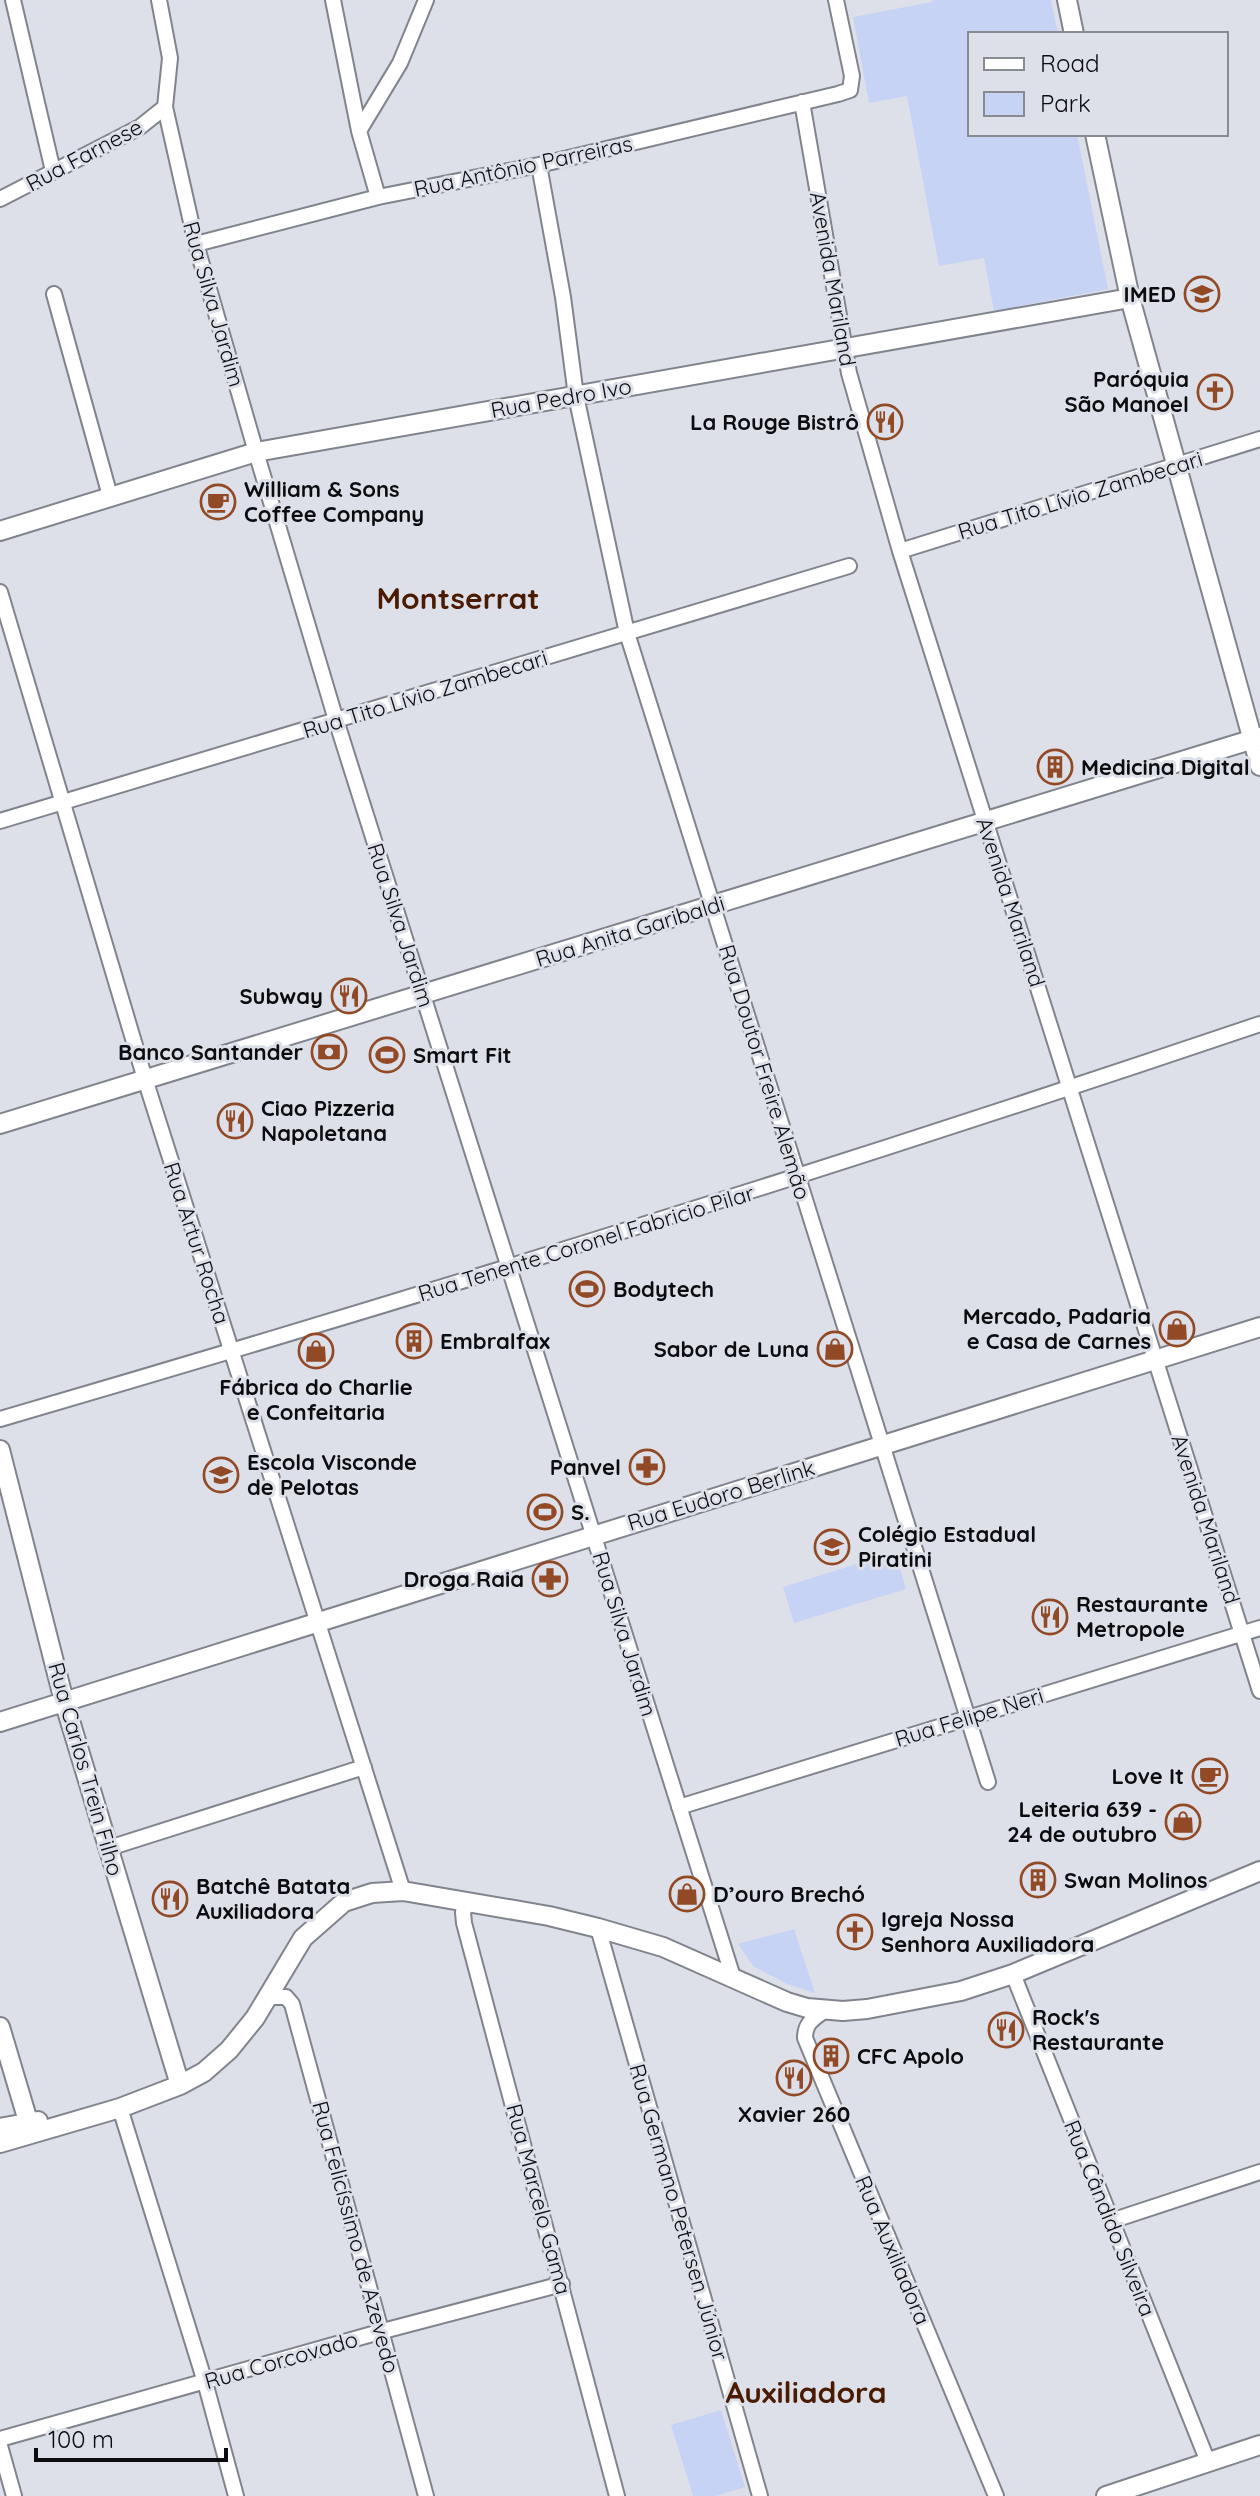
<svg xmlns="http://www.w3.org/2000/svg" width="1260" height="2496" viewBox="0 0 1260 2496" font-family="Quicksand,sans-serif">
  <style>
    .green { fill: #c7d3f4 }
    .lines { fill: none; stroke-linecap: round; stroke-linejoin: round }
    .street-casing { stroke: #81848c; stroke-width: 18 }
    .secondary-casing { stroke: #81848c; stroke-width: 22 }
    .street { stroke: #fff; stroke-width: 14 }
    .secondary { stroke: #fff; stroke-width: 18 }
    .labels { text-anchor: middle; stroke-width: 6; stroke-linejoin: round; paint-order: stroke }
    .street-label { font-size: 22px; fill: #0b0c0f; stroke: #dde0e9 }
    .poi-label { font-size: 22px; font-weight: bold; fill: #0b0c0f; stroke: #dde0e9; text-anchor: start }
    .district-label { font-size: 30px; font-weight: bold; fill: #4a1b01; stroke: #dde0e9 }
  </style>
  <rect width="100%" height="100%" fill="#dde0e9"/>
  <!-- green -->
  <path class="green" d="M933,0H1051L1058,34H970V134H1077L1108,289L994,311L984,258L939,266L907,96L869,103L853,17L932,2Z
    M895,1552L906,1589L794,1623L783,1587Z
    M794,1929L815,1993L787,1984L753,1966L738,1944Z
    M721,2410L745,2487L716,2496H693L671,2425Z"/>
  <g class="lines">
    <!-- street casing -->
    <g class="street-casing">
      <path id="street" d="M13,0L53,171
        M159,0L170,58L165,107L196,244L256,452L336,720L733,1977
        M333,0L359,131L378,197
        M802,102L849,373L900,551L1260,1691
        M359,131L400,63L426,0
        M539,165L563,297L576,396L627,633L988,1782
        M0,199L140,127L165,107
        M196,244L378,197L539,165L838,94L850,90L852,76L836,0
        M54,294L110,496
        M900,551L1260,439
        M0,592L145,1079L403,1891
        M0,821L849,566
        M0,1419C423,1296 843,1165 1260,1024
        M679,1807L1260,1628
        M109,1848L364,1767
        M468,1902L463,1912L464,1923L617,2496
        M598,1928L760,2496
        M1013,1974L1208,2462
        M269,1997H286L292,2004L426,2496
        M824,2011C813,2019 805,2023 805,2038L996,2496
        M120,2108L205,2382L236,2496
        M1111,2221L1260,2172
        M0,2439L383,2331L562,2284
        M0,2446L14,2496"/>
    </g>
    <!-- secondary casing -->
    <g class="secondary-casing">
      <path id="secondary" d="M1067,0L1074,34
        M1095,134L1130,298L1260,766
        M0,531L256,452L1130,298
        M0,1124L1260,737
        M0,1450L64,1701L180,2085
        M0,1722L1260,1327
        M0,2027L28,2121
        M0,2128L38,2121
        M0,2143L120,2108L180,2085L204,2072L229,2050L255,2018L303,1938L344,1902L372,1893L403,1891L549,1916L598,1928L663,1947L787,2002L807,2008L843,2011L867,2009L961,1991L1013,1974L1260,1871
        M1106,2496L1260,2445"/>
    </g>
    <!-- street -->
    <use href="#street" class="street"/>
    <!-- secondary -->
    <use href="#secondary" class="secondary"/>
  </g>
  <!-- icons -->
  <defs>
    <g id="university-ring" transform="scale(1.8)"><circle r="9.5" fill="#dde0e9" stroke="#924a26" stroke-width="1.5"/><path d="M0-5L7-2L0 1L-7-2ZM-4 1L0 2.5L4 1V4Q0 6-4 4Z" fill="#924a26"/></g>
    <g id="church-ring" transform="scale(1.8)"><circle r="9.5" fill="#dde0e9" stroke="#924a26" stroke-width="1.5"/><path d="M-1.2-6h2.4v3.5h3.3v2.4h-3.3V6h-2.4V-.1h-3.3v-2.4h3.3Z" fill="#924a26"/></g>
    <g id="restaurant-ring" transform="scale(1.8)"><circle r="9.5" fill="#dde0e9" stroke="#924a26" stroke-width="1.5"/><path d="M-5-6h1v4h1v-4h1v4h1v-4h1v5L-1.5 .5V6h-2V.5L-5-1ZM5-6V6H3V1.5H1.5Q1.5-4 5-6Z" fill="#924a26"/></g>
    <g id="cafe-ring" transform="scale(1.8)"><circle r="9.5" fill="#dde0e9" stroke="#924a26" stroke-width="1.5"/><path d="M-5.5-4.5H6V0H3Q3 3.5 0 3.5H-2.5Q-5.5 3.5-5.5 0ZM3-3.2v2h1.7v-2ZM-6 4.5H4V6H-6Z" fill="#924a26"/></g>
    <g id="building-ring" transform="scale(1.8)"><circle r="9.5" fill="#dde0e9" stroke="#924a26" stroke-width="1.5"/><path d="M-4-6H4V6H1V3H-1V6H-4ZM-2.5-4.3h1.7v1.8h-1.7ZM.8-4.3h1.7v1.8H.8ZM-2.5-1h1.7V.8h-1.7ZM.8-1h1.7V.8H.8Z" fill="#924a26"/></g>
    <g id="bank-ring" transform="scale(1.8)"><circle r="9.5" fill="#dde0e9" stroke="#924a26" stroke-width="1.5"/><path d="M-6-4H6V4H-6ZM0-2.3a2.3 2.3 0 1 0 0 4.6a2.3 2.3 0 1 0 0-4.6Z" fill="#924a26"/></g>
    <g id="stadium-ring" transform="scale(1.8)"><circle r="9.5" fill="#dde0e9" stroke="#924a26" stroke-width="1.5"/><path d="M0-5a6.5 5 0 1 0 0 10a6.5 5 0 1 0 0-10ZM-3.5-1.8h7v3.6h-7Z" fill="#924a26"/></g>
    <g id="shop-ring" transform="scale(1.8)"><circle r="9.5" fill="#dde0e9" stroke="#924a26" stroke-width="1.5"/><path d="M-5-2.5h2.3a2.7 3.5 0 0 1 5.4 0H5L5.5 6h-11ZM-1.5-2.5h3a1.5 2.3 0 0 0-3 0Z" fill="#924a26"/></g>
    <g id="pharmacy-ring" transform="scale(1.8)"><circle r="9.5" fill="#dde0e9" stroke="#924a26" stroke-width="1.5"/><path d="M-2-6h4v4h4v4h-4v4h-4v-4h-4v-4h4Z" fill="#924a26"/></g>
    <g id="school-ring" transform="scale(1.8)"><circle r="9.5" fill="#dde0e9" stroke="#924a26" stroke-width="1.5"/><path d="M0-5L7-2L0 1L-7-2ZM-4 1L0 2.5L4 1V4Q0 6-4 4Z" fill="#924a26"/></g>
  </defs>
  <g fill-rule="evenodd">
    <use href="#university-ring" x="1202" y="294"/>
    <use href="#church-ring" x="1215" y="392"/>
    <use href="#restaurant-ring" x="885" y="422"/>
    <use href="#cafe-ring" x="218" y="502"/>
    <use href="#building-ring" x="1055" y="767"/>
    <use href="#restaurant-ring" x="349" y="996"/>
    <use href="#bank-ring" x="329" y="1052"/>
    <use href="#stadium-ring" x="387" y="1055"/>
    <use href="#restaurant-ring" x="235" y="1121"/>
    <use href="#stadium-ring" x="587" y="1289"/>
    <use href="#shop-ring" x="1177" y="1329"/>
    <use href="#building-ring" x="414" y="1341"/>
    <use href="#shop-ring" x="835" y="1349"/>
    <use href="#shop-ring" x="316" y="1351"/>
    <use href="#pharmacy-ring" x="647" y="1467"/>
    <use href="#school-ring" x="221" y="1475"/>
    <use href="#stadium-ring" x="545" y="1512"/>
    <use href="#school-ring" x="832" y="1547"/>
    <use href="#pharmacy-ring" x="550" y="1579"/>
    <use href="#restaurant-ring" x="1050" y="1617"/>
    <use href="#cafe-ring" x="1210" y="1776"/>
    <use href="#shop-ring" x="1183" y="1822"/>
    <use href="#building-ring" x="1038" y="1880"/>
    <use href="#shop-ring" x="687" y="1894"/>
    <use href="#restaurant-ring" x="170" y="1899"/>
    <use href="#church-ring" x="855" y="1932"/>
    <use href="#restaurant-ring" x="1006" y="2030"/>
    <use href="#building-ring" x="831" y="2056"/>
    <use href="#restaurant-ring" x="794" y="2078"/>
  </g>
  <g class="labels">
    <!-- street labels -->
    <g class="street-label">
      <text transform="translate(84 155) rotate(-28)" y="8">Rua Farnese</text>
      <text transform="translate(523 166) rotate(-12)" y="8">Rua Antônio Parreiras</text>
      <text transform="translate(833 279) rotate(80)" y="8">Avenida Mariland</text>
      <text transform="translate(214 304) rotate(74)" y="8">Rua Silva Jardim</text>
      <text transform="translate(561 398) rotate(-10)" y="8">Rua Pedro Ivo</text>
      <text transform="translate(1080 495) rotate(-17)" y="8">Rua Tito Lívio Zambecari</text>
      <text transform="translate(425 694) rotate(-17)" y="8">Rua Tito Lívio Zambecari</text>
      <text transform="translate(1011 902) rotate(72)" y="8">Avenida Mariland</text>
      <text transform="translate(401 925) rotate(72)" y="8">Rua Silva Jardim</text>
      <text transform="translate(630 931) rotate(-17)" y="8">Rua Anita Garibaldi</text>
      <text transform="translate(765 1072) rotate(73)" y="8">Rua Doutor Freire Alemão</text>
      <text transform="translate(197 1243) rotate(72)" y="8">Rua Artur Rocha</text>
      <text transform="translate(586 1243) rotate(-17)" y="8">Rua Tenente Coronel Fabricio Pilar</text>
      <text transform="translate(721 1495) rotate(-17)" y="8">Rua Eudoro Berlink</text>
      <text transform="translate(1206 1519) rotate(72)" y="8">Avenida Mariland</text>
      <text transform="translate(625 1634) rotate(73)" y="8">Rua Silva Jardim</text>
      <text transform="translate(969 1717) rotate(-17)" y="8">Rua Felipe Neri</text>
      <text transform="translate(86 1769) rotate(74)" y="8">Rua Carlos Trein Filho</text>
      <text transform="translate(539 2199) rotate(75)" y="8">Rua Marcelo Gama</text>
      <text transform="translate(679 2212) rotate(74)" y="8">Rua Germano Petersen Júnior</text>
      <text transform="translate(1110 2218) rotate(68)" y="8">Rua Cândido Silveira</text>
      <text transform="translate(356 2237) rotate(75)" y="8">Rua Felicíssimo de Azevedo</text>
      <text transform="translate(893 2250) rotate(67)" y="8">Rua Auxiliadora</text>
      <text transform="translate(281 2360) rotate(-16)" y="8">Rua Corcovado</text>
    </g>
    <!-- poi labels -->
    <g class="poi-label">
      <text x="1176" y="302" text-anchor="end">IMED</text>
      <text x="1189" y="387" text-anchor="end">Paróquia<tspan x="1189" dy="25">São Manoel</tspan></text>
      <text x="859" y="430" text-anchor="end">La Rouge Bistrô</text>
      <text x="244" y="497">William &amp; Sons<tspan x="244" dy="25">Coffee Company</tspan></text>
      <text x="1081" y="775">Medicina Digital</text>
      <text x="323" y="1004" text-anchor="end">Subway</text>
      <text x="303" y="1060" text-anchor="end">Banco Santander</text>
      <text x="413" y="1063">Smart Fit</text>
      <text x="261" y="1116">Ciao Pizzeria<tspan x="261" dy="25">Napoletana</tspan></text>
      <text x="613" y="1297">Bodytech</text>
      <text x="1151" y="1324" text-anchor="end">Mercado, Padaria<tspan x="1151" dy="25">e Casa de Carnes</tspan></text>
      <text x="440" y="1349">Embralfax</text>
      <text x="809" y="1357" text-anchor="end">Sabor de Luna</text>
      <text x="316" y="1395" text-anchor="middle">Fábrica do Charlie<tspan x="316" dy="25">e Confeitaria</tspan></text>
      <text x="247" y="1470">Escola Visconde<tspan x="247" dy="25">de Pelotas</tspan></text>
      <text x="621" y="1475" text-anchor="end">Panvel</text>
      <text x="571" y="1520">S.</text>
      <text x="858" y="1542">Colégio Estadual<tspan x="858" dy="25">Piratini</tspan></text>
      <text x="524" y="1587" text-anchor="end">Droga Raia</text>
      <text x="1076" y="1612">Restaurante<tspan x="1076" dy="25">Metropole</tspan></text>
      <text x="1184" y="1784" text-anchor="end">Love It</text>
      <text x="1157" y="1817" text-anchor="end">Leiteria 639 -<tspan x="1157" dy="25">24 de outubro</tspan></text>
      <text x="1064" y="1888">Swan Molinos</text>
      <text x="196" y="1894">Batchê Batata<tspan x="196" dy="25">Auxiliadora</tspan></text>
      <text x="713" y="1902">D’ouro Brechó</text>
      <text x="881" y="1927">Igreja Nossa<tspan x="881" dy="25">Senhora Auxiliadora</tspan></text>
      <text x="1032" y="2025">Rock's<tspan x="1032" dy="25">Restaurante</tspan></text>
      <text x="857" y="2064">CFC Apolo</text>
      <text x="794" y="2122" text-anchor="middle">Xavier 260</text>
    </g>
    <!-- district labels -->
    <g class="district-label">
      <text x="458" y="609">Montserrat</text>
      <text x="806" y="2403">Auxiliadora</text>
    </g>
  </g>
  <!-- legend -->
  <rect x="968" y="32" width="260" height="104" fill="#dde0e9" stroke="#898b92" stroke-width="2"/>
  <rect x="984" y="58" width="40" height="12" fill="#ffffff" stroke="#898b92" stroke-width="2"/>
  <text x="1040" y="72" font-size="24" fill="#0b0c0f">Road</text>
  <rect x="984" y="92" width="40" height="24" fill="#c7d3f4" stroke="#898b92" stroke-width="2"/>
  <text x="1040" y="112" font-size="24" fill="#0b0c0f">Park</text>
  <!-- scale -->
  <path d="M36 2448v12h190v-12" fill="none" stroke="#0b0c0f" stroke-width="4"/>
  <text x="48" y="2448" font-size="24" fill="#0b0c0f" stroke="#dde0e9" stroke-width="6" paint-order="stroke">100 m</text>
</svg>
